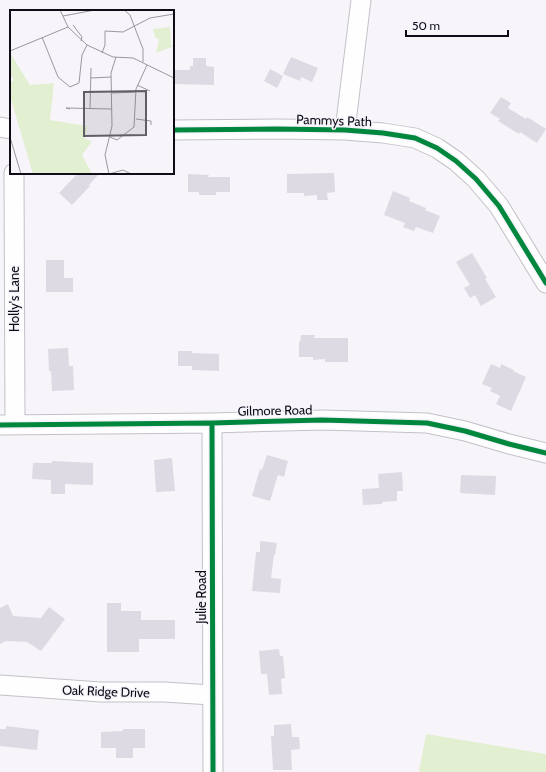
<svg xmlns="http://www.w3.org/2000/svg" width="546" height="772" viewBox="0 0 546 772" font-family="Cabin,sans-serif">
  <style>
    .green { fill: #e2f0d1 }
    .building { fill: #dddae3 }
    .lines { fill: none; stroke-linecap: round; stroke-linejoin: round }
    .minor-casing { stroke: #c3c1c8; stroke-width: 21 }
    .minor { stroke: #fefefe; stroke-width: 19 }
    .cycleway-casing { stroke: #f6f4fb; stroke-width: 8 }
    .cycleway { stroke: #00873e; stroke-width: 5 }
    .labels { text-anchor: middle; stroke-width: 3; stroke-linejoin: round; paint-order: stroke }
    .street-label { font-size: 13px; fill: #0f0c17; stroke: #f6f4fb }
    .inset-road { fill: none; stroke: #9a989f; stroke-width: 1 }
    .view { fill: #605e66; fill-opacity: 0.15; stroke: #605e66; stroke-width: 2 }
    .inset-edge { fill: none; stroke: #0f0c17; stroke-width: 2 }
  </style>
  <rect width="100%" height="100%" fill="#f7f5fa"/>
  <!-- green -->
  <path class="green" d="M426,734L546,754V772H419Z"/>
  <!-- building -->
  <path class="building" d="M291,57L318,68L312,82L301,77L300,81L283,74Z
    M193,58H206V66L214,67V85L173,84V70H190V66H193Z
    M270,69L283,76L277,88L264,81Z
    M501,97L511,103L508,108L526,119L527,117L546,129L537,143L520,132L519,134L498,121L500,119L490,113Z
    M78,173H100L89,185L90,186L72,205L59,193Z
    M334,173L335,192L327,193L328,200H317V195L304,196V193H287V174Z
    M188,174L209,175L208,177H230V192H216V195H199V192H188Z
    M393,191L410,198L409,201L426,208L425,210L440,216L433,233L416,227L414,231L403,227L405,223L384,215Z
    M472,253L487,278L485,279L496,297L481,306L475,295L470,298L464,288L470,285L456,262Z
    M46,260H64V278H73V292H46Z
    M301,335H315L314,338H348V362H325V359L313,360V357H299V342H300Z
    M68,348L69,366H73L74,390L52,391L51,371H49L48,349Z
    M178,351H192V353L219,354V371L192,370V366H178Z
    M491,364L500,368L501,364L514,370L513,371L526,377L511,411L496,404L500,396L490,391L492,388L482,384Z
    M267,455L288,461L284,477L278,475L270,501L252,496L260,469L262,470Z
    M172,458L175,491L156,492L154,460Z
    M52,461L93,463V485L65,484V494H51V480L32,479L33,463H52Z
    M402,472L403,491H397V501L382,502V504L363,505L362,489L379,488L378,474Z
    M461,475L496,476L495,495L460,493Z
    M260,541L277,543L275,555H274L271,578L281,579L280,593L252,591L256,552H260Z
    M107,603H121V611H141V620H175V639H139V652H107Z
    M8,604L13,616L41,618L49,607L65,619L41,651L27,642L6,641L0,644V608Z
    M279,649L280,656H283L285,678L281,679L282,694L269,695L267,674H261L259,651Z
    M291,724L292,737H299L300,749L291,750L292,770H273L271,736H274V725Z
    M6,726L39,730L37,750L0,746V729H6Z
    M123,729H145V748H133V758H116V748H101V732L123,731Z"/>
  <g class="lines">
    <!-- minor casing -->
    <g class="minor-casing">
      <path id="minor" d="M0,127L11,129
        M173,130L277,129L345,130L383,133L415,138L437,148L456,161L476,179L499,206L546,283
        M345,130L361,0
        M14,173L15,424
        M212,423L213,772
        M0,425L212,423L322,420L427,423L465,431L509,444L546,453
        M0,685L101,692H164L212,695"/>
    </g>
    <!-- minor -->
    <use href="#minor" class="minor"/>
    <!-- cycleway casing -->
    <g class="cycleway-casing">
      <path id="cycleway" d="M173,130L277,129L345,130L383,133L415,138L437,148L456,161L476,179L499,206L546,283
        M212,423L213,772
        M0,425L212,423L322,420L427,423L465,431L509,444L546,453"/>
    </g>
    <!-- cycleway -->
    <use href="#cycleway" class="cycleway"/>
  </g>
  <g class="labels">
    <!-- street labels -->
    <g class="street-label">
      <text transform="translate(334 120) rotate(2)" y="5">Pammys Path</text>
      <text transform="translate(14 299) rotate(-90)" y="5">Holly's Lane</text>
      <text transform="translate(275 410) rotate(-1)" y="5">Gilmore Road</text>
      <text transform="translate(201 597) rotate(-90)" y="5">Julie Road</text>
      <text transform="translate(106 691) rotate(2)" y="5">Oak Ridge Drive</text>
    </g>
  </g>
  <!-- overview -->
  <g transform="translate(10 10)">
    <rect width="164" height="164" fill="#f7f5fa"/>
    <path d="M160,17L161,35L164,36L146,43L149,30L145,27L143,19ZM0,43L20,75L44,73L40,110L77,116L75,129L82,131L72,145L82,164H23L0,86V73L4,70L0,65Z" fill="#e2f0d1"/>
    <path class="inset-road" d="M50,0L58,17L77,35L103,47L123,48L164,68M114,0L120,5L133,39V52M53,6L85,0M63,15L72,27L71,31M32,27L48,67L60,77L69,73L72,45L77,35M0,41L58,17M92,43L95,35V21L113,22L140,8L164,4M81,68L101,67M127,75L140,81M102,83L125,82M60,99L56,98L102,99M80,99L81,58M126,109L141,111V115M0,127L11,164M100,127L107,130L124,117L126,79L137,55M99,164L95,145L102,116L101,63L106,47M99,164L113,160L121,164"/>
    <path class="view" d="M136,81V125L74,126V82Z"/>
    <rect width="164" height="164" class="inset-edge"/>
  </g>
  <!-- scale -->
  <path d="M406 30v6h102v-6" fill="none" stroke="#0f0c17" stroke-width="2"/>
  <text x="412" y="30" font-size="12" fill="#0f0c17" stroke="#f6f4fb" stroke-width="3" paint-order="stroke">50 m</text>
</svg>
